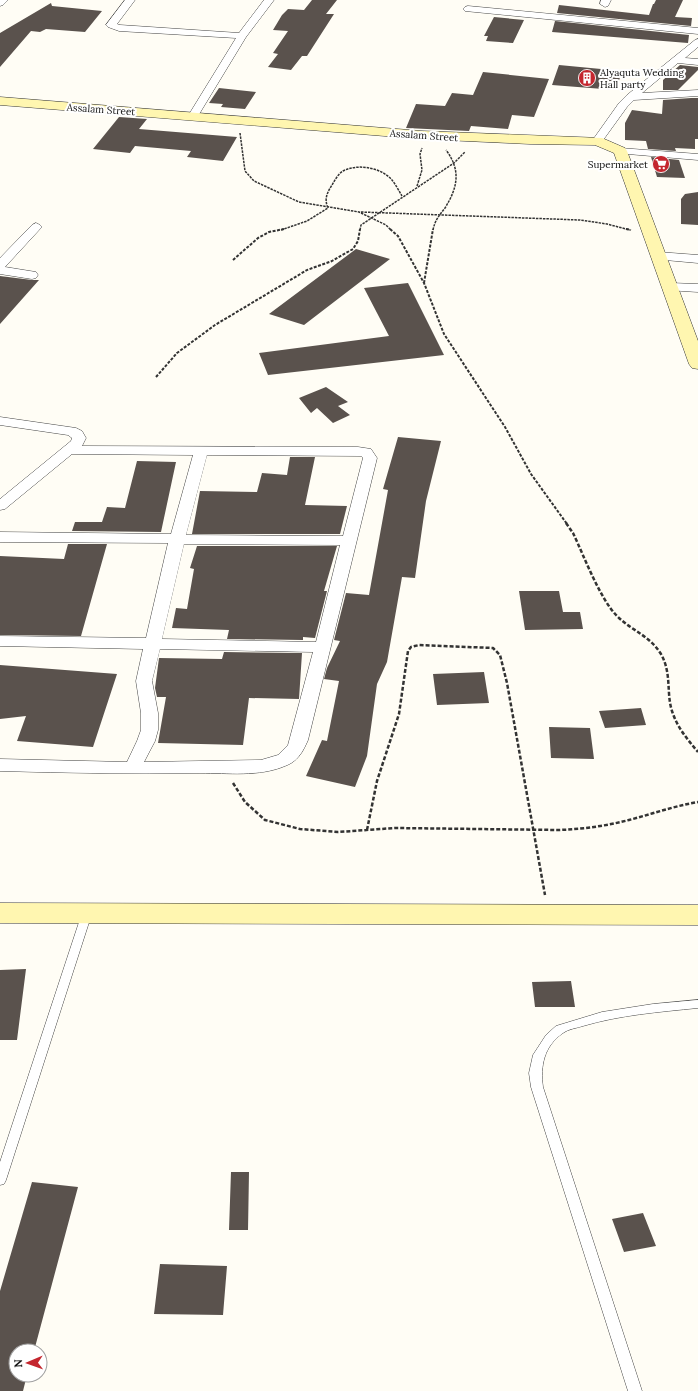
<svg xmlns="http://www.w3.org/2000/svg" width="698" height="1391" viewBox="0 0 698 1391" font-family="Lora,serif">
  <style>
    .building { fill: #5a524d }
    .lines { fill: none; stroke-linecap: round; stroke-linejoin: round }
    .lane-casing { stroke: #444; stroke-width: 1 }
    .street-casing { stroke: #444; stroke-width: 1 }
    .secondary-casing { stroke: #333; stroke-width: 1 }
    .path-far2 { stroke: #333; stroke-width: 1.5; stroke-dasharray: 2.5 1; stroke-linecap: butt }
    .path-far1 { stroke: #333; stroke-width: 2; stroke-dasharray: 3 1.5; stroke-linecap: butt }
    .path { stroke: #333; stroke-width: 2.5; stroke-dasharray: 4 2; stroke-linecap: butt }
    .lane { fill: #fff; fill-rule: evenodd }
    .street { fill: #fff; fill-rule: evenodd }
    .secondary { fill: #fff6b0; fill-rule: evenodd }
    .labels { text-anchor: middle; stroke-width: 4; stroke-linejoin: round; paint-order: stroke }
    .far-poi-label { font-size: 10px; fill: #111; stroke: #fff; text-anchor: start }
    .far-street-label { font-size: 10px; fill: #111; stroke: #fff }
  </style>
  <rect width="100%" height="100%" fill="#fffdf5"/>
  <!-- building -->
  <path class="building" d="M312,0H337L326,14H334L307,56H302L291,70L268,67L278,54L273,53L288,31L273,30L282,15L288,9L304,10Z
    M656,0H683L675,17L692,18L691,26L557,13L559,5L649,15L653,4H654Z
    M51,3L52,6L102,11L85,32L46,29L40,32L31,31L0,67V33Z
    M494,17L524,20L513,43L486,41L488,36H484Z
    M555,21L689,35L688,43L552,32Z
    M559,65L622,71L616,90L552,85Z
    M680,65L698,67V70L678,90H663V80Z
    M483,72L549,79L534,117L512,115L508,129L471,126L469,131L406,128L416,104L445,106L452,93L473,95Z
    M219,88L256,92L245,109L221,107L223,104L209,103Z
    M691,98H698V139H695V149L675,148L676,151L648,149L646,141L625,140V123L632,110L662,114L663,100Z
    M119,117L147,119L139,129L237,137L223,161L187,157L191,151L135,146L130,153L93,149Z
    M651,157L679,160L685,178L657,177Z
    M698,192V225L681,224V199L685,194Z
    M356,249L390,259L304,325L269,314Z
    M0,276L32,280H39L0,324Z
    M408,283L444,355L268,375L259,353L389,336L364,288Z
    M326,387L348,402L338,406L350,415L333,423L317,408L311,413L299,398Z
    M398,437L441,441L426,501L415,578L402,577L387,662L377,684L367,756L355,787L306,776L322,740L327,741L339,681L324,679L327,668L340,641L334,640L346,593L369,595L388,490L383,489Z
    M290,457H315L305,505L347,506L340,534H192L200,491L257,492L262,473L287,475Z
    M137,461L176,462L161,532L72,531L75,522H102L107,507L125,508Z
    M68,544H107L81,636L0,635V556L64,559Z
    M197,546H337L324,591H327L315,638L303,637V640L227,639L229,630L172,628L176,608L187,609L194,569L190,568Z
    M519,591H559L563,612H580L583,629L525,630Z
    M224,652L302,653L299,699L249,698L243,745L158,743L166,697H157L155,688L159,658L222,659Z
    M0,665L117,674L93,747L17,741L26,716L0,719Z
    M484,672L489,703L437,705L433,674Z
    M641,708L646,725L605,728L599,711Z
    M549,727L590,728L594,759L551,758Z
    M26,969L17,1040H0V970Z
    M571,981L575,1007H535L532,982Z
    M231,1172H249L248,1230H229Z
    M32,1182L78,1187L34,1351H16V1375H27L23,1391H0V1291Z
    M643,1213L656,1246L624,1252L612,1219Z
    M160,1264L227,1266L223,1315L154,1314Z"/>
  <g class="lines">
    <!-- lane casing -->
    <g class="lane-casing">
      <path id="lane" d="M87,909L91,910L92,913L6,1180L4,1184L0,1185V1162L82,913L83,910Z
        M698,1000V1008C659,1012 620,1015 583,1026C577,1028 568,1029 563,1033C544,1046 540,1066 543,1087L642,1391H628L531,1087L529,1073L533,1055L546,1035L556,1026L602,1012L653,1004Z"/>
    </g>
    <!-- street casing -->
    <g class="street-casing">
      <path id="street" d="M0,0H8L3,5L0,6Z
        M125,0H135L117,24L120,25L239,33L264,0H274L246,37L198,116L193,119L188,116L236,38L119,31L108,27L106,25Z
        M601,0H611L608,6L605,7L600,4Z
        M468,6L698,28V34L465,11L463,9L465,7Z
        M698,39V47L685,58L698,59V65L678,63L642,93L698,90V96L634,100L627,107L601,143H593L592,141L619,103L627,95L695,40Z
        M620,148L698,154V160L616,153L615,151Z
        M36,223L40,225L42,227L40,229L5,267L36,272L38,275L36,278L32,279L0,274V258L32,225Z
        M658,252L698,255V263L654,259L652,256L654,253Z
        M670,283L698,284V292L666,290L664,287L666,284Z
        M0,417L76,428L82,431L86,438L82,446L358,447L371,449L377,458L308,740C303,752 297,762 285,766C259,777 228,773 200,773C133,774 67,773 0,771V759L127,762L137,741L141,730V713L136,681L143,649L0,646V636L146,638L168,543L0,542V532L171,534L193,455L72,454L5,509L0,510V499L71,441L72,438L68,435L0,425ZM207,455L361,456L363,458L343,536L186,535ZM184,544L340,545L316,642L162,639ZM160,649L313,652L288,745L278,755L261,760L144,762L155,741L158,730V713L152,681Z"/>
    </g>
    <!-- secondary casing -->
    <g class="secondary-casing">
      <path id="secondary" d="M0,97L422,131L602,138L625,148L627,151L698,341V369L692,368L689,364L614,153L595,145L530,144L422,139L0,105Z
        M0,903L698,905V925L0,923Z"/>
    </g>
    <!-- path-far2 -->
    <path class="path-far2" d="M240,133L245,171L254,181L299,202L359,212L386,225L391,230
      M417,186L422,170L420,154L422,148
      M361,212L580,220L607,224L630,230
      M281,230L307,221L328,208C324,199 327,193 332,185C335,180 338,174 343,171C358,163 382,168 392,180C396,185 399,191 402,196
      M360,230L361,225L454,163L465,152
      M433,230C435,220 439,216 445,208C458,187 461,170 446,150"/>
    <!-- path-far1 -->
    <path class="path-far1" d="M390,229L398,236L424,283L444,334L505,427L531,474L567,524
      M626,229L631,230
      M233,260L258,238L269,232L284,229
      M424,283L433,229
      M156,377L177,353L215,325L307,270L332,261L353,249L358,241L360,229"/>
    <!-- path -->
    <path class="path" d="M566,523L573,533C584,556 600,599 617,616C632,631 649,635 661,654C672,674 666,692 672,711C677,727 687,739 698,752
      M233,783L245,802L265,820L300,829L338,832L395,828L559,830C583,829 606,826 629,820C652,814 674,806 698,802
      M367,830L377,781L399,714L408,651L411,647L419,645L493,648L500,655L507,683L545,895"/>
    <!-- lane -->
    <use href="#lane" class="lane"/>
    <!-- street -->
    <use href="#street" class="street"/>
    <!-- secondary -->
    <use href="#secondary" class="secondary"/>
  </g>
  <!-- icons -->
  <defs>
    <g id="building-disc" transform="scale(0.9)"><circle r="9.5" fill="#c4262e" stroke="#fff"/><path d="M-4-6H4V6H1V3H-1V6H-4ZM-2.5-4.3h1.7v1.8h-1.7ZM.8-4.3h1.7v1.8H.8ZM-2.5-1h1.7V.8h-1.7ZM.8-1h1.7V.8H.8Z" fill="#fff"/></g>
    <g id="supermarket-disc" transform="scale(0.9)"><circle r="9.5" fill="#c4262e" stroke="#fff"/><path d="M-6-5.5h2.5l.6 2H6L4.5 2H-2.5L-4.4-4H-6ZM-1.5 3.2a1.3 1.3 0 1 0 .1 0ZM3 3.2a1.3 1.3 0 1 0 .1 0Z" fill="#fff"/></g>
  </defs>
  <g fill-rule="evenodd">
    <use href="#building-disc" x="587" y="78"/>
    <use href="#supermarket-disc" x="661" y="164"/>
  </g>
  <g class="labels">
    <!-- far-poi labels -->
    <g class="far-poi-label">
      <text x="600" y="76">Alyaquta Wedding<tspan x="600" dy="12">Hall party</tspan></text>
      <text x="648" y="168" text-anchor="end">Supermarket</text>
    </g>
    <!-- far-street labels -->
    <g class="far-street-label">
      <text transform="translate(101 109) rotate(4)" y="4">Assalam Street</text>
      <text transform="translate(424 135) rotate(4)" y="4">Assalam Street</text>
    </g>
  </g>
  <!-- north arrow -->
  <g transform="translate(28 1363) rotate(268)"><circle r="19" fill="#ffffff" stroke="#a0a0a0"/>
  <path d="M0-3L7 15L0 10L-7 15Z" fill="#c4262e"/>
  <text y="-6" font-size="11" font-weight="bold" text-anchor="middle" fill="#111111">N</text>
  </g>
</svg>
